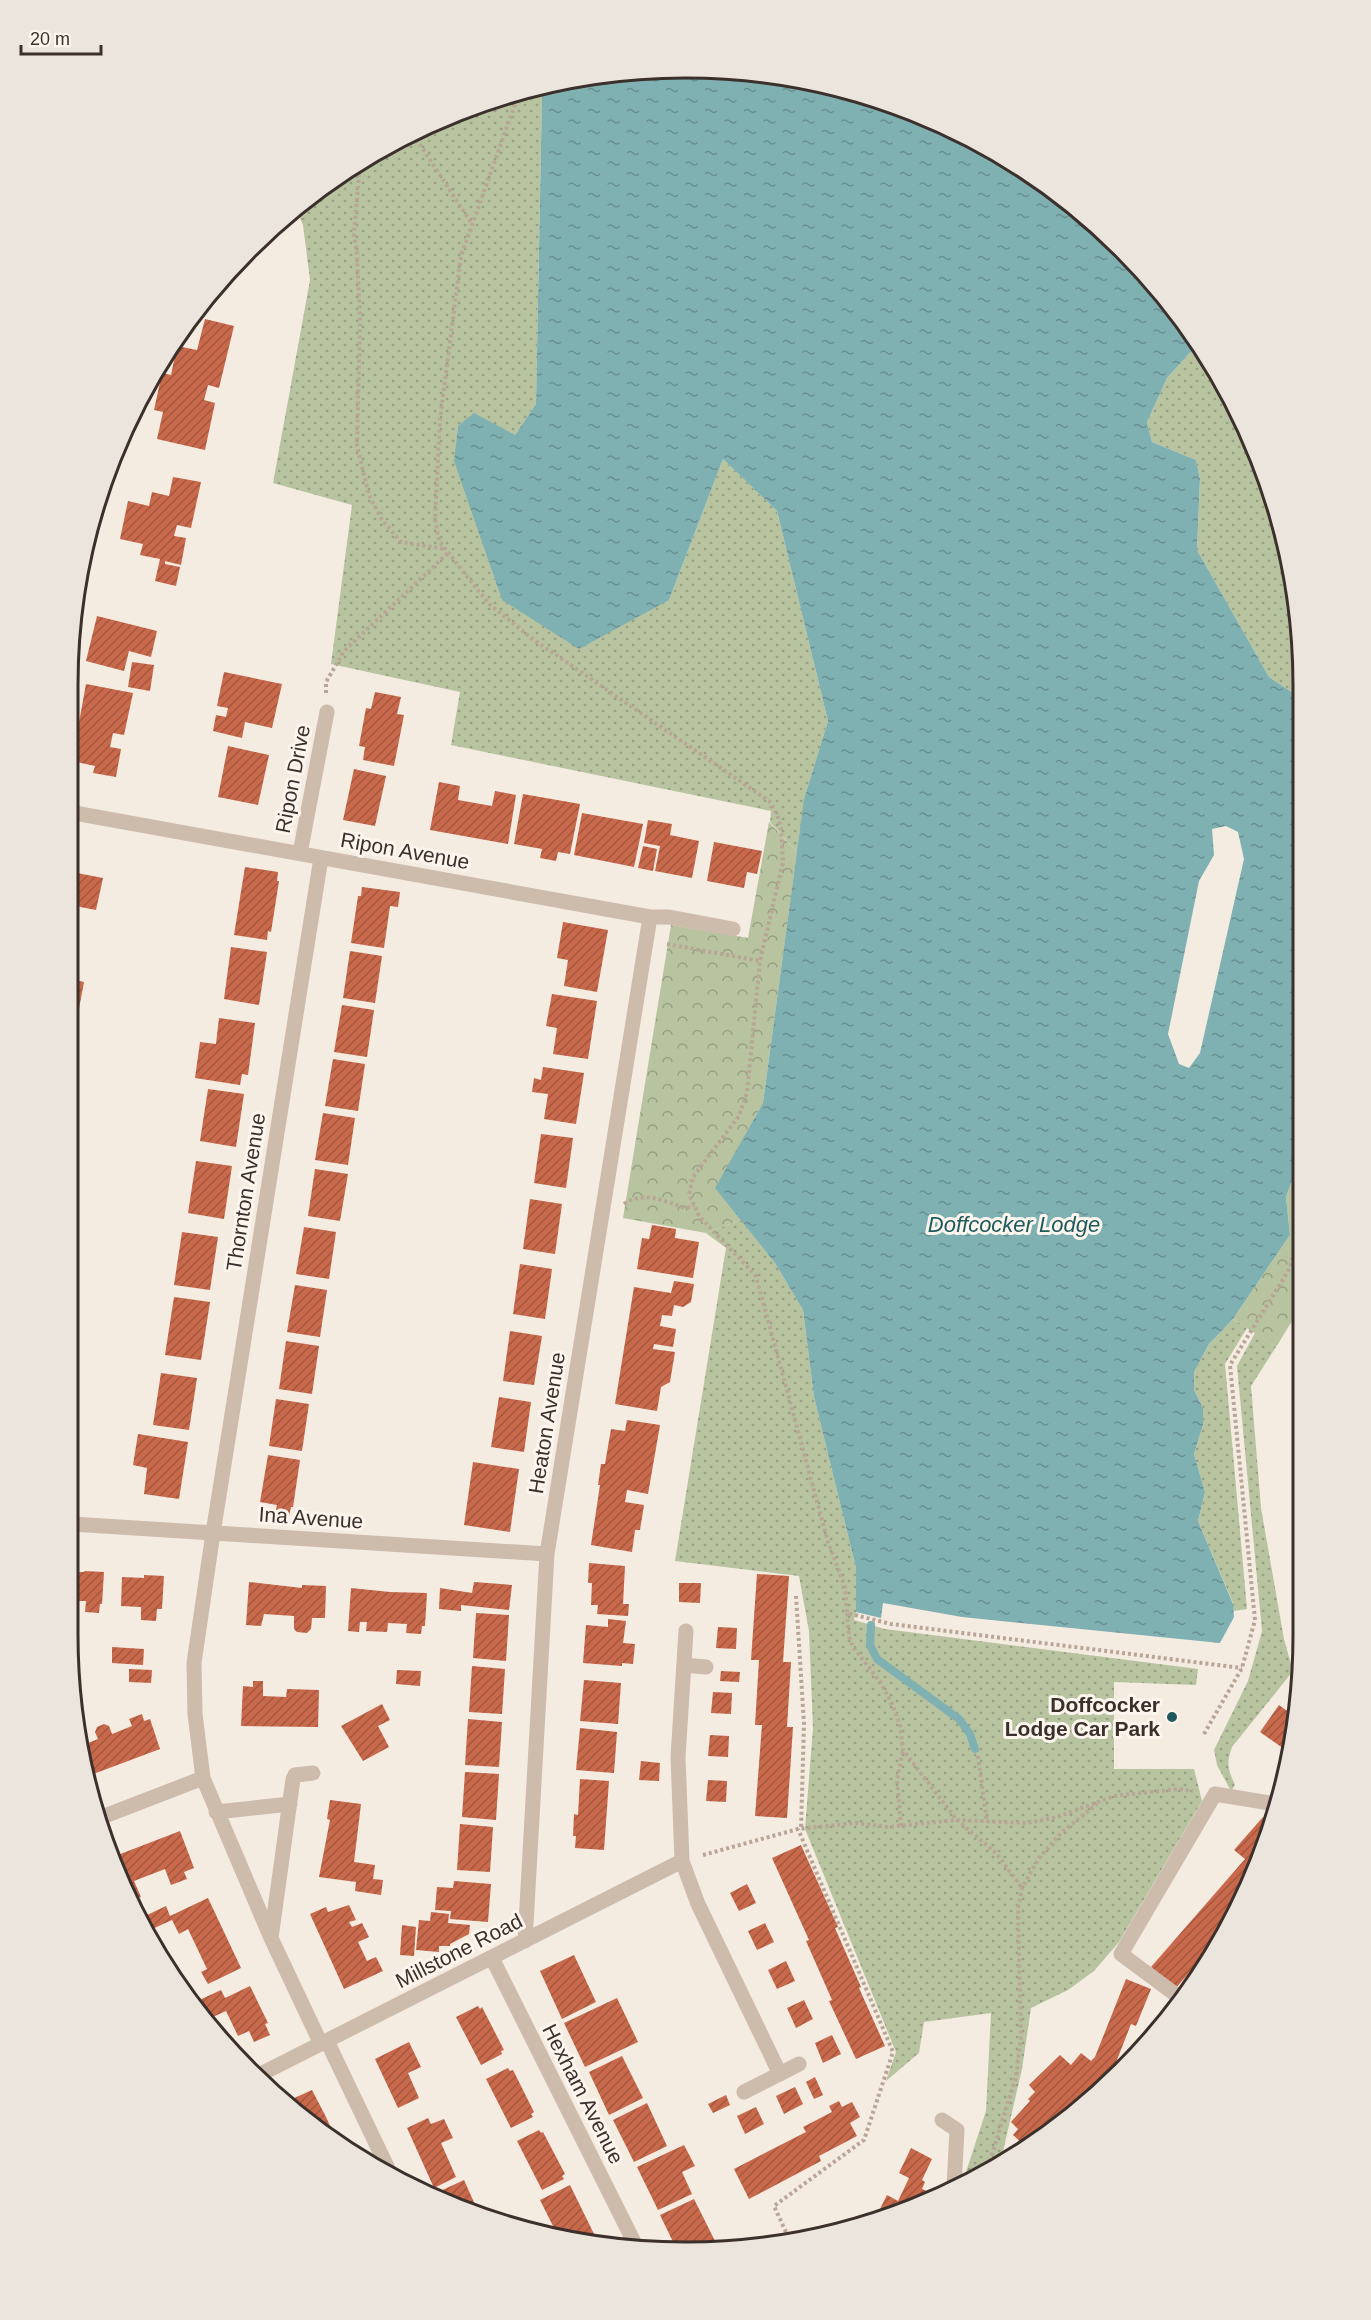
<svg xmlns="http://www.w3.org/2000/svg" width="1371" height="2320" viewBox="0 0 1371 2320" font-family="Helvetica,sans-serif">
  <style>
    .grass { fill: url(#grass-dots) }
    .forest { fill: url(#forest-crowns) }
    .water { fill: url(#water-ripples); fill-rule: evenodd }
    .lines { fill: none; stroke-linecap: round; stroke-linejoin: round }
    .stream { stroke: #7fb0b2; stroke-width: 8 }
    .building { fill: url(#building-hatch) }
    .path { stroke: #b9a596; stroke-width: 4; stroke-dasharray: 3 3; stroke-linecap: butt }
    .minor { stroke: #cdbbac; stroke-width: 15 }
    .poi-dot { fill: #1f5a5e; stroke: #fbf5ee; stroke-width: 2 }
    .labels { text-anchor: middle; stroke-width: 6; stroke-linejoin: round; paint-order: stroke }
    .street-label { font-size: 21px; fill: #3b302b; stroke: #fbf5ee }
    .poi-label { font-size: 21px; font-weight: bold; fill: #3b302b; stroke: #fbf5ee; text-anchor: end }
    .water-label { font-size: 22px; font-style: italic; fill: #1f5a5e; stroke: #fbf5ee }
    .rim { fill: none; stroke: #3b302b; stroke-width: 3 }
  </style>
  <defs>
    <pattern id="grass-dots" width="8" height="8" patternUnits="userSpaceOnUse" patternTransform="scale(1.5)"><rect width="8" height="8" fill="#b8c4a0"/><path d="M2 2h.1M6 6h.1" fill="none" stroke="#97a083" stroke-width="1.8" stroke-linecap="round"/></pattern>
    <pattern id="forest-crowns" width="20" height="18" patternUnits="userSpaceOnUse" patternTransform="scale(1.5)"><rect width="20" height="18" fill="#b8c4a0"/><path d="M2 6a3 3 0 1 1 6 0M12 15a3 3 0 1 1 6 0" fill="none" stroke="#97a083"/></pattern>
    <pattern id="water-ripples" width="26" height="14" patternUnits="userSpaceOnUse" patternTransform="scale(1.5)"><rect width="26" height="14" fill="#7fb0b2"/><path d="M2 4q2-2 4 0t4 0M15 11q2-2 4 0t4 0" fill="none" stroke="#699091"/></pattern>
    <pattern id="building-hatch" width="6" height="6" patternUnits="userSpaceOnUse" patternTransform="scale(1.5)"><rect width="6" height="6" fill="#c8694b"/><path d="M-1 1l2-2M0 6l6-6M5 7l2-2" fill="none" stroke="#a4573f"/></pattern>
  </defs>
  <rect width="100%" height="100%" fill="#f4ebe1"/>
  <!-- grass -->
  <path class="grass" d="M547,85L542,95L536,404L515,435L458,426L455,461L502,600H669L723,459L777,511L828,721L805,796L797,852L770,822L771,811L451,745L460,692L331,664L352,505L273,483L310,280L303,225L296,210L342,172L449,115Z
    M1197,345L1221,376L1271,487L1302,645V699L1269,677L1197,550L1200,479L1196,460L1152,442L1147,422L1167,378Z
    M741,1220L775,1263L803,1310L814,1397L856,1568V1612L854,1620L885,1629L1198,1669L1196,1685L1114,1682V1769H1194L1202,1801L1119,1942L1094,1971L1068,1990L1031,2008L1022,2069L1001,2160L963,2181L986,2111L991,2013L924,2022L919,2053L886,2081L896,2052L805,1829L813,1728L809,1631L799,1576L675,1561L726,1248L706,1233Z
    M1233,1319L1247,1328L1225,1364L1247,1609L1233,1611V1603L1198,1521L1205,1492L1194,1454L1203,1425V1408L1194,1390V1372L1209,1344Z
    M1255,1333L1276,1347L1251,1386L1261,1508L1284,1639L1293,1671L1232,1747C1226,1763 1228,1770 1235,1785L1231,1791L1217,1765L1214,1750L1248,1681L1262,1631L1237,1366Z"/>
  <!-- forest -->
  <path class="forest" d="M769,822L797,852L763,1103L716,1188L741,1220L706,1233L623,1218L671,925L748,938Z
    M1302,1152V1305L1276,1347L1233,1319L1290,1235L1286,1197Z"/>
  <!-- water -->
  <path class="water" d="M685,68L806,79L922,114L1029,171L1123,249L1197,345L1167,378L1147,422L1152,442L1196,460L1200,479L1197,550L1269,677L1302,699V1152L1286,1197L1290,1235L1233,1319L1209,1344L1194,1372V1390L1203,1408V1425L1194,1454L1205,1492L1198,1521L1233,1604L1234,1617L1220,1643L962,1617L883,1603L881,1618L856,1612V1568L814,1397L803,1310L775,1263L715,1188L763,1103L804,799L828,721L777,511L723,459L669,600L579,649L502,600L454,461L458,426L474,413L515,435L536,404L542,95L547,85L565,79ZM1226,826L1238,832L1244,859L1200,1053L1189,1068L1179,1064L1168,1034L1199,881L1214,855L1212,829Z"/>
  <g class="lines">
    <!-- stream -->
    <path class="stream" d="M871,1625L870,1645L877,1659L959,1719L970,1734L975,1749"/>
  </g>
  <!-- building -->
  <path class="building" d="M205,319L234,326L219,388L208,385L204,400L215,403L205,450L157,439L163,412L154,410L162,373L171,375L177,346L197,350Z
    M173,477L201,482L191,528L177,525L174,536L186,538L181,565L165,561V564L180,567L176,586L155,581L160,559L140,555L143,544L120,539L128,501L149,506L152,492L169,496Z
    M97,616L157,631L151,657L129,651L124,671L86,661Z
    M132,662L154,665L150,691L128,687Z
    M224,672L282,684L272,728L245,722L242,738L213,731L216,715L226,717L228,708L217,706Z
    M86,684L133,693L124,735L113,733L110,747L121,749L116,777L93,773L95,766L72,761Z
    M375,692L401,697L397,714L404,715L394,766L363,760L365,747L359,746L366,708L371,709Z
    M228,746L269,755L258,805L218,797Z
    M354,769L386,776L375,826L343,820Z
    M439,782L460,786L458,800L492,806L495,791L516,795L508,844L430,830Z
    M523,794L580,804L570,854L558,852L556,861L540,858L542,849L514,844Z
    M582,813L643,824L634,867L574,855Z
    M648,820L672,824L670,835L699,841L692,878L655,871L660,846L644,843Z
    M714,842L762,851L757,874L747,872L744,888L707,881Z
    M643,846L657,849L653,871L638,868Z
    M70,862L78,864L77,873L103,878L96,910L70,905Z
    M245,867L278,872L277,881H279L271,932L268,931L267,940L234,935Z
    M362,887L400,892L398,907L390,906L384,948L351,943L358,896H361Z
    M563,922L608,930L597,992L564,986L568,960L557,958Z
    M231,947L267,952L259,1005L224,999Z
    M350,951L382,956L375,1003L343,998Z
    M70,979L84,982L78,1014L70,1012Z
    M552,994L597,1001L588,1059L553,1054L557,1028L546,1026Z
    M342,1005L374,1010L367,1057L334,1052Z
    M219,1018L255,1023L248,1075L242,1074L240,1085L195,1078L200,1042L216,1044Z
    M333,1059L365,1064L358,1111L325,1106Z
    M543,1067L584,1073L576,1124L544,1119L548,1094L532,1092L534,1078L541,1080Z
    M208,1089L244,1094L236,1147L200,1141Z
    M323,1113L355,1118L348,1165L315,1160Z
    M541,1134L573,1138L566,1188L534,1183Z
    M196,1161L232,1166L224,1219L188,1213Z
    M315,1169L348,1174L340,1221L308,1216Z
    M530,1199L562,1204L555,1254L523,1249Z
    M652,1225L676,1229L675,1238L699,1242L693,1278L637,1269L642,1238L649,1239Z
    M304,1227L336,1232L329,1279L296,1274Z
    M182,1232L218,1237L210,1290L174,1285Z
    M520,1264L552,1269L545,1319L513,1314Z
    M674,1281L694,1284L691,1302L683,1307L674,1305L672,1316L662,1315L660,1326L676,1329L673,1347L654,1344L653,1349L675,1352L670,1382L661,1387L657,1411L615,1404L634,1287L671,1293Z
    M295,1285L327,1290L320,1337L287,1332Z
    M174,1297L210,1302L201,1360L165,1355Z
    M510,1331L542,1336L534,1385L503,1381Z
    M286,1341L319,1346L312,1394L279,1389Z
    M161,1373L197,1378L189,1430L153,1425Z
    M499,1397L531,1402L524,1452L491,1447Z
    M276,1399L309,1404L302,1451L269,1446Z
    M627,1420L660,1425L648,1494L627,1490L625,1502L644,1505L640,1530H635L632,1552L591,1545L600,1485H598L601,1464H605L611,1429L625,1431Z
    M138,1434L188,1442L179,1499L144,1494L147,1468L133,1465Z
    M268,1455L300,1460L293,1507H291L289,1516L275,1514L277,1505L260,1502Z
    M473,1462L519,1469L510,1532L464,1525Z
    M589,1563L625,1566L623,1604H629L628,1616L597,1614L598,1605H591L592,1583H588Z
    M85,1571L104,1572L102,1604H100L99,1613L85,1612L86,1601H76L75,1614H72V1572H84Z
    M757,1574L789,1576L783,1662H791L787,1727H793L787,1818L755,1816L762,1725H755L759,1660H751Z
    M144,1575L164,1576L162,1609H157L156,1621L141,1620V1607L121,1606L122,1577L144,1578Z
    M249,1582L302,1588V1585L326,1586L325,1618H312L311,1629L307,1633L297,1632L294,1629V1616L264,1614L261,1626L246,1625Z
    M474,1582L512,1585L509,1610L461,1605V1611L439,1609L440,1588L472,1593Z
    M679,1583H701L700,1603L679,1602Z
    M351,1588L390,1592L427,1593L425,1626H422L421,1634L406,1633L407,1624L388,1623L387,1632L366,1631L367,1622H360L359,1632L348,1631Z
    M476,1613L509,1615L506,1661L473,1658Z
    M608,1619L626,1621L623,1643L635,1644L633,1664L622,1663V1666L583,1663L586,1625L608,1627Z
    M718,1627L737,1628L736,1649L716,1648Z
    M112,1647L144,1649L143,1665L112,1663Z
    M472,1666L505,1669L502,1714L469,1712Z
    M129,1669L152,1670L151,1683L129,1682Z
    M397,1670L421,1671L420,1686L396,1684Z
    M721,1671L740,1672L739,1682L720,1681Z
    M584,1680L621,1683L618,1724L580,1721Z
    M253,1681H263V1696L286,1697L287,1689L319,1690L318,1727L241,1726L243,1686L253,1687Z
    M713,1692L732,1693L731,1714L711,1713Z
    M382,1704L390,1720L378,1726L389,1747L363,1761L341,1726Z
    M1279,1705L1294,1716L1287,1751L1260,1732Z
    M142,1714L144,1721L150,1719L160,1749L88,1776L78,1737L85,1735L88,1743L98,1739L95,1732L97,1727L104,1724L109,1726L112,1734L132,1726L129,1719Z
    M468,1719L502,1722L499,1767L465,1765Z
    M580,1728L617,1732L614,1773L576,1770Z
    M710,1735L729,1736L728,1757L708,1756Z
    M641,1761L660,1763L659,1781L639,1780Z
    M465,1772L499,1774L496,1820L462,1817Z
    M580,1779L609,1781L604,1850L575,1848L576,1836H573L574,1814L578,1815Z
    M708,1780L727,1781L726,1802L706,1801Z
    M330,1800L361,1804L354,1862L375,1865L373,1879L383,1880L381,1895L355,1891L356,1882L319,1877L330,1820L327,1819Z
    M1263,1817L1272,1825L1271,1833L1219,1938L1176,1988L1151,1967L1245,1859L1234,1850Z
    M460,1824L493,1827L490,1872L457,1870Z
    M180,1831L194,1868L184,1872L187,1879L171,1885L165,1869L134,1881L141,1897L128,1901L110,1858Z
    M801,1845L838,1927L835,1928L861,1987L859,1988L885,2046L856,2059L829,2001L832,2000L806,1941L809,1940L772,1858Z
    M454,1881L491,1884L488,1922L450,1919L451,1911L435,1910L437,1887L453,1888Z
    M747,1884L756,1903L739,1911L730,1893Z
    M208,1898L241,1968L208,1984L201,1972L207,1969L188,1929L179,1934L172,1920L150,1930L143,1917L166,1906L170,1916Z
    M349,1905L356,1920L349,1922L352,1927L362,1923L369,1937L358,1942L367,1961L376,1957L383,1971L344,1989L310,1914L326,1907L328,1912Z
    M431,1912L449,1914L448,1923L470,1925L469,1934L450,1944V1946H439V1952L416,1950L419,1920L430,1921Z
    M765,1923L774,1942L757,1950L748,1931Z
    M402,1925L416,1927L414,1956L400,1955Z
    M574,1955L596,2002L562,2019L540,1971Z
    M786,1961L795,1981L777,1989L768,1970Z
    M1126,1979L1151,1989L1136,2026L1131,2024L1115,2065L1101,2083L1093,2085L1050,2132L1025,2146L1013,2135L1018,2129L1011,2122L1030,2101L1028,2099L1035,2092L1029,2085L1060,2055L1071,2065L1081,2053L1091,2061L1095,2057Z
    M250,1986L268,2023L265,2024L270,2035L254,2042L249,2031L238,2036L226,2011L204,2021L203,2020L195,2002L221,1990L225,1998Z
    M617,1998L638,2042L585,2067L564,2023Z
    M804,2000L813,2019L796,2028L787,2008Z
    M478,2006L480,2009L482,2007L504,2050L501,2051L502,2054L481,2065L456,2017Z
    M832,2035L841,2054L823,2063L815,2043Z
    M409,2042L421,2067L408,2073L419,2098L398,2108L375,2059Z
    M622,2056L643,2098L609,2115L589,2072Z
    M508,2068L510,2071L513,2070L534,2112L531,2114L533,2117L511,2128L486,2079Z
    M815,2077L823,2095L814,2099L806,2082Z
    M795,2087L803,2104L784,2114L776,2096Z
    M312,2090L325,2115L340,2147L294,2109L290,2100Z
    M726,2095L730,2105L713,2113L708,2104Z
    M839,2101L842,2107L852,2102L860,2117L850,2123L857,2136L819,2156L821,2161L749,2199L734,2169L806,2132L803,2127L832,2112L829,2106Z
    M647,2103L667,2146L634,2162L613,2120Z
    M756,2107L764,2124L745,2134L737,2116Z
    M428,2118L431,2124L444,2119L453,2138L441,2143L456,2177L434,2188L407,2128Z
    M539,2130L541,2133L543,2132L565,2174L562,2176L564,2179L542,2190L517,2141Z
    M684,2145L695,2166L682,2172L692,2194L658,2210L637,2167Z
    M911,2148L932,2159L922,2180L925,2182L922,2189L938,2196L922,2206L892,2215L880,2209L887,2195L898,2201L909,2178L899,2173Z
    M464,2180L477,2209L480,2214L439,2199L436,2193Z
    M570,2185L596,2238L585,2243L559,2238L540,2200Z
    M694,2199L715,2241L696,2250H677L660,2215Z"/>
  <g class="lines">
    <!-- path -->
    <path class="path" d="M519,93L461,256L440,420L435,519L439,541L489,604L530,637L769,801L777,814L781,828L783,862L760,961L747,1093L739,1116L693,1177L689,1194L699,1216L756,1276L828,1542L845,1587L847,1613L891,1624L1242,1668
      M413,134L472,224
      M360,162L354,234L357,254L360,322L357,446L369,495L382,520L401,542L445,549
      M326,693V682L344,651L448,553
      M667,944L760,961
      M624,1204C644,1191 662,1200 682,1207L687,1208L694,1205
      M796,1596L804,1724L801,1829
      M847,1613L849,1637L853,1647L881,1683L892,1704L900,1725L903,1750L957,1820L996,1853L1022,1888
      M1204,1734L1242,1668L1255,1620L1230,1365L1290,1268L1302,1219
      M978,1756L987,1822
      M901,1826L897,1780L903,1751
      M703,1855L798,1829L856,1823L888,1827L957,1820L1027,1823L1057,1817L1114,1796L1178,1789L1193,1791
      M988,2167L1016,2077L1021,2036L1018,1909L1022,1888L1039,1858L1061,1833L1097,1804
      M791,2243L774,2206L864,2140L893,2052L798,1829"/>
    <!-- minor -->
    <path class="minor" d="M69,812L650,917H669L733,929
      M300,853L327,712
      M72,1524L547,1554
      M686,1631L678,1757L682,1861L698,1904L780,2074
      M684,1665L706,1667
      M216,1812L290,1804
      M97,1819L203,1778
      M271,1938L293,1779L295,1775L313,1773
      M525,1941L547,1554L650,917
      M492,1958L637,2248
      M1183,2000L1121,1954L1215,1794L1276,1804
      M327,2041L392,2177
      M321,2044L271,1938L203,1778L195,1714L194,1663L213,1533L321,858
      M255,2077L682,1861
      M744,2092L799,2064
      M942,2120L957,2130L954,2187"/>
  </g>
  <!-- markers -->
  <circle class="poi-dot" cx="1172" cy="1717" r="6"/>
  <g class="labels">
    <!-- street labels -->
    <g class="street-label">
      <text transform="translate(293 779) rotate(-79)" y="7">Ripon Drive</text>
      <text transform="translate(405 851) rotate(10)" y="7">Ripon Avenue</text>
      <text transform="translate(246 1192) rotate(-81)" y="7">Thornton Avenue</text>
      <text transform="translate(547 1423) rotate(-81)" y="7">Heaton Avenue</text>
      <text transform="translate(311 1518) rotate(4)" y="7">Ina Avenue</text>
      <text transform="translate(459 1951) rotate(-27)" y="7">Millstone Road</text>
      <text transform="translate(583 2094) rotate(63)" y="7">Hexham Avenue</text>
    </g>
    <!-- poi labels -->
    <g class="poi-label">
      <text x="1160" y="1712">Doffcocker<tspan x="1160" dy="24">Lodge Car Park</tspan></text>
    </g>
    <!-- water labels -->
    <g class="water-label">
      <text x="1014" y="1232">Doffcocker Lodge</text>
    </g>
  </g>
  <!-- crop -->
  <path d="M0 0H1371V2320H0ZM685 78H686A607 607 0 0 1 1293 685V1635A607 607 0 0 1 686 2242H685A607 607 0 0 1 78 1635V685A607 607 0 0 1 685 78Z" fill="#ece5de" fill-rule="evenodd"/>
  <path class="rim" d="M685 78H686A607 607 0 0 1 1293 685V1635A607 607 0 0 1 686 2242H685A607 607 0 0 1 78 1635V685A607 607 0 0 1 685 78Z"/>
  <!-- scale -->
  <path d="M21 45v9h80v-9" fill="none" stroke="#3b302b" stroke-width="3"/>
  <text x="30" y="45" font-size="18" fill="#3b302b" stroke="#fbf5ee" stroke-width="4.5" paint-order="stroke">20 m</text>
</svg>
